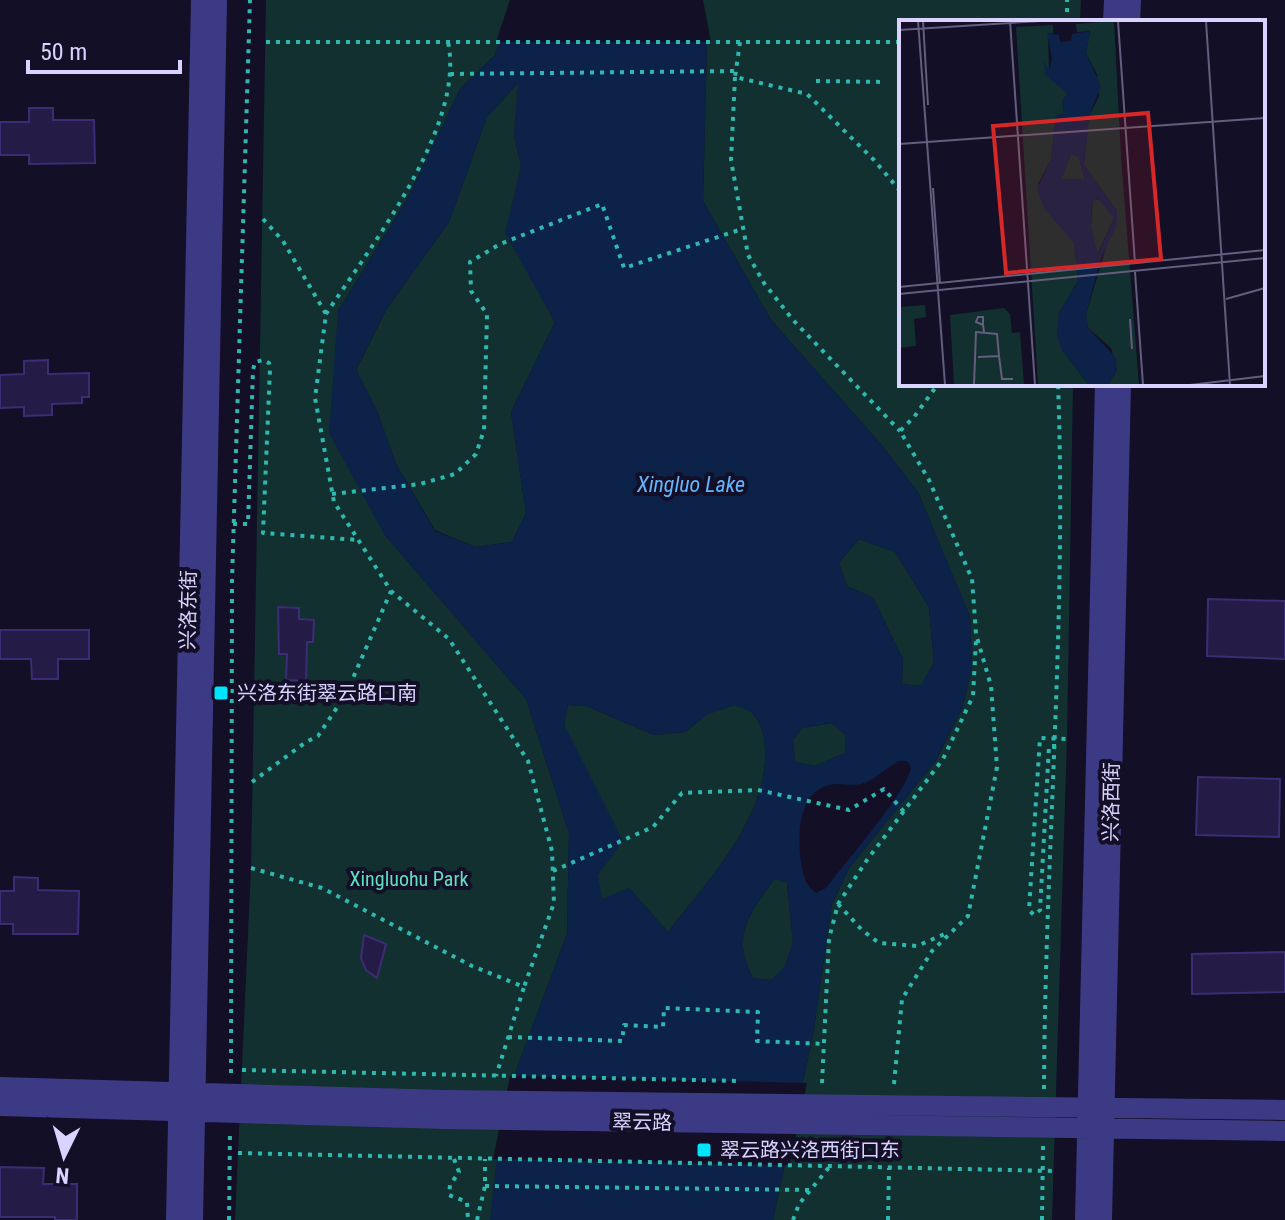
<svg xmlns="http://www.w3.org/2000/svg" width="1285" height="1220" viewBox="0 0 1285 1220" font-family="'Roboto Condensed','Noto Sans SC',sans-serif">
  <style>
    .green { fill: #12302f }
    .water { fill: #0c2248; fill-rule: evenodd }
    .pier { fill: #130f26 }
    .building { fill: #241b47; stroke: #3b2d73; stroke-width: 2 }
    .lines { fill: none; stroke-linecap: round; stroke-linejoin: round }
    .path { stroke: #2fb8b0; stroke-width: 4; stroke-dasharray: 4 6; stroke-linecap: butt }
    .minor { stroke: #3d3a85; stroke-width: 20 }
    .poi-dot { fill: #00e5ff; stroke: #130f26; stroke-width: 3 }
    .labels { text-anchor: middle; stroke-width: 8; stroke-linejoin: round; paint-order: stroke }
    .street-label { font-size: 20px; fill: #d9d4ff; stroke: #130f26 }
    .poi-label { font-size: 20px; fill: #d9d4ff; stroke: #130f26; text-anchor: start }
    .park-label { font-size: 20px; fill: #5fe0c0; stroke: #130f26 }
    .water-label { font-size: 22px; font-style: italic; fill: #62b6ff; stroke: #130f26 }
    .inset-road { fill: none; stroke: #625e7d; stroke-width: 2 }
    .view { fill: #d62828; fill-opacity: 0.15; stroke: #d62828; stroke-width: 4 }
    .inset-edge { fill: none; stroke: #d9d4ff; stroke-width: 4 }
  </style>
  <rect width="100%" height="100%" fill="#130f26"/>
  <!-- green -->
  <path class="green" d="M266,0H514L495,55L460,89L406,201L338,311L384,534L526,699L569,833L567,934L514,1076L490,1220H235L251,868Z
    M699,0H1081L1080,22H901V384H1073L1067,739L1052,1220H773L813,1035L832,904L849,868L935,762L962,709L972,668L970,617L918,492L879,442L771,320L703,201L707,40Z
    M519,82L514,135L521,166L506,233L555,322L511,412L526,513L512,542L475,547L435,530L396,464L377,411L356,370L386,310L449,222L487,117Z
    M859,539L895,552L929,607L934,662L921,686L902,684L903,659L873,598L847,586L839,563Z
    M568,705L586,706L654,735L685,732L708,714L734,705C739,707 748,709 751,712C762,722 765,738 765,751C768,818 706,883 668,932L629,888L602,900L564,724Z
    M832,723L846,735L845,753L815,766L795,762L793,740L802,728Z
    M775,878L787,883L793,942L785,967L771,980L753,978C730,935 750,914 775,878Z"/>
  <!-- water -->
  <path class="water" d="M509,14L707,40L703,201L771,320L879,442L918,492L970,616L972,668L962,709L935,762L849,868L832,904L813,1035L773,1220H490L497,1158L514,1076L567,934L569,833L526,699L384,534L329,433L338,311L406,201L460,89L495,55ZM518,83L514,135L521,166L505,233L555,322L511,412L526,513L512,542L475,547L435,531L396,464L377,411L356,369L386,310L449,222L487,117ZM859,539L895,552L929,607L934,662L921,686L902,684L903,659L873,598L847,586L839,563ZM568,705L586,706L654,735L685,732L708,714L734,705C739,707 747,709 751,712C762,721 765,738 765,751C768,818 707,882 668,932L629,888L602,899L598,875L623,841L564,724ZM831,723L846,735L845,753L815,766L795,762L793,740L802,728ZM898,761H907L911,767C908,791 844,864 826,888L816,893C803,884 802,869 800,854C798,828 800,793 829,785C840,782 850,787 861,784C873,781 887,768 898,761ZM775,878L787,883L793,942L785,966L771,980L753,978C730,935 750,914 775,878Z"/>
  <!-- pier -->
  <path class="pier" d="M510,0H703L711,42H496Z
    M510,1076L807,1083L790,1165L493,1159Z"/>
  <!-- building -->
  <path class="building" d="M29,108H53V120H94L95,163L29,164V155H0V122H29Z
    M48,360V374L89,373V397H82V403L52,404V415L24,416V407L0,408V375L24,374V361Z
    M1208,599L1285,601V659L1207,656Z
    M278,607L299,608V619L314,620L313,642H307L306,681L286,680L287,654H279Z
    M0,630H89V659H58V679H32L31,659H0Z
    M1198,777L1280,779L1279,837L1196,835Z
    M14,877L38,878V890L79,891L78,934H13V924H0V891H14Z
    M364,935L386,944L377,978L366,970L361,958Z
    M1285,952V992L1192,994V954Z
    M0,1167L44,1168L43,1184H77V1220H55V1217H0Z"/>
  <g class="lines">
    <!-- path -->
    <path class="path" d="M1067,22V0
      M266,42H901
      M740,42L735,77L807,94L874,160L901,192
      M450,74L736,71
      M735,77L731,160L748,255L764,283L793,320L900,431
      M816,81L886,82
      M263,219L283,241L326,314L315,398L334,502L391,591L449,639L528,761L552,851L554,903L524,987
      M326,314C371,246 466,125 448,42
      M332,494L420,484L455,474L476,454L484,430L487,314L471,291L470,262L500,244L602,204L624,268L742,229
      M233,524H248L253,370L255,362L263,360L269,363L270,369L263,533L359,540
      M1056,746H1049L1040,910L1034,915L1029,910L1040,738L1067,739
      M252,782L306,742L318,736L346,694L391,591
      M251,868L322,888L472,966L524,987L496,1076
      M553,871L653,827L682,793L758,790L849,810L884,789L905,813
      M838,904L862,930L879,943L917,946L947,933
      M508,1037L622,1041L624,1025L663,1027L664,1008L758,1012L757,1041L824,1044
      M242,1070L739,1081
      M231,1073L232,580L250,0
      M822,1083L829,939L838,904L867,860L943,759L973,696L976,640
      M894,1084L902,999L932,951L968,916L997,767L991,686L976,634L972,579L929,480L900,431L914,417L938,384
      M1044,1089C1045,854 1067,619 1058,384
      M238,1153L1054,1171
      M454,1159L459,1172L450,1185L449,1195L467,1202L468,1220
      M485,1186L811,1190
      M229,1220L230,1130
      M477,1220L485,1186V1159
      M793,1220L799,1204L830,1166
      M888,1220L889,1168
      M1042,1220L1043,1146"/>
    <!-- minor -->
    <path class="minor" d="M1113,22L1114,0
      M1130,22L1131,0
      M0,1087L444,1100L1285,1110
      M0,1106L446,1119L1285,1131
      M176,1220L201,0
      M193,1220L217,0
      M1085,1220L1105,384
      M1102,1220L1121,384"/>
  </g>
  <!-- markers -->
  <g class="poi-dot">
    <rect x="213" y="685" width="16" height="16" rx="4"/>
    <rect x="696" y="1142" width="16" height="16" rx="4"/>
  </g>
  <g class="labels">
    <!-- street labels -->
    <g class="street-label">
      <text transform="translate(188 610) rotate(-89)" y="7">兴洛东街</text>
      <text transform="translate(1111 802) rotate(-89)" y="7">兴洛西街</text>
      <text transform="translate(642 1122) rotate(1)" y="7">翠云路</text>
    </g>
    <!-- poi labels -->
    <g class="poi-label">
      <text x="237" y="700">兴洛东街翠云路口南</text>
      <text x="720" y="1157">翠云路兴洛西街口东</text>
    </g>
    <!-- park labels -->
    <g class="park-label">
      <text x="409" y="886">Xingluohu Park</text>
    </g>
    <!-- water labels -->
    <g class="water-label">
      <text x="691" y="492">Xingluo Lake</text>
    </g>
  </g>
  <!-- overview -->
  <g transform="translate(899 20)">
    <rect width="366" height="366" fill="#130f26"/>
    <path d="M215,1L222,137L240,365H209L218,350L212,328L189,308L187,294L218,191L185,145L190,96L200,76L198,54L187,33L191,11L178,12L177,4ZM154,5V13L149,14L150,48L169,74L163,81L165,93L157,96L152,139L139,164L151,195L175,222L179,261L160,293L163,330L190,365H139L117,7ZM172,134L180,137L186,160L162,159ZM194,179L204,180L215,198L198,235L192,206ZM26,285L27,297L15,299L17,326L0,328V287ZM105,288L111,294L113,313L121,312L125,365H55L51,295Z" fill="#12302f"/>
    <path d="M191,11L187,33L202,66L190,96L185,145L218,191V205L202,238L187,294L189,308L217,338L218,350L209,365H190L163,330L158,316L160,293L179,261L175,223L146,190L138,169L152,139L157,96L165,93L163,81L169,74L146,55L145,41L150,50L153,39L148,13L160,15L161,22L172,21L173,14ZM172,134L180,138L186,160L162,159ZM199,178L215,199L199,234L192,206L193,183Z" fill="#0c2248" fill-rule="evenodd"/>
    <path class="inset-road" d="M19,1L46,365M24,1L29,85M111,1L136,365M219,1L236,243M307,1L331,365M0,10L142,1M0,124L366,98M34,168L41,264M236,252L244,365M0,267L366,230M0,274L366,238M327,279L366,268M231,299L233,329M84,305L77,302L79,297H84V305L85,312M100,336L103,359H114M75,365L77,312L98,314L100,336L79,337M291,365L366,356"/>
    <path class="view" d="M249,93L262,239L107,253L94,106Z"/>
    <rect width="366" height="366" class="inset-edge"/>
  </g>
  <!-- north arrow -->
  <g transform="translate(64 1156) rotate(185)" stroke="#130f26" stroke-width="6" paint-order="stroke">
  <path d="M0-6L14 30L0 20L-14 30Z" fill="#d9d4ff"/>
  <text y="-12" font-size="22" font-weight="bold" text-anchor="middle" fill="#d9d4ff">N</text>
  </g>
  <!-- scale -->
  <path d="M28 60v12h152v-12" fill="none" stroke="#d9d4ff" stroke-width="4"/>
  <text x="40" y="60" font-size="24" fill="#d9d4ff" stroke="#130f26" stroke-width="6" paint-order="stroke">50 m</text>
</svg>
